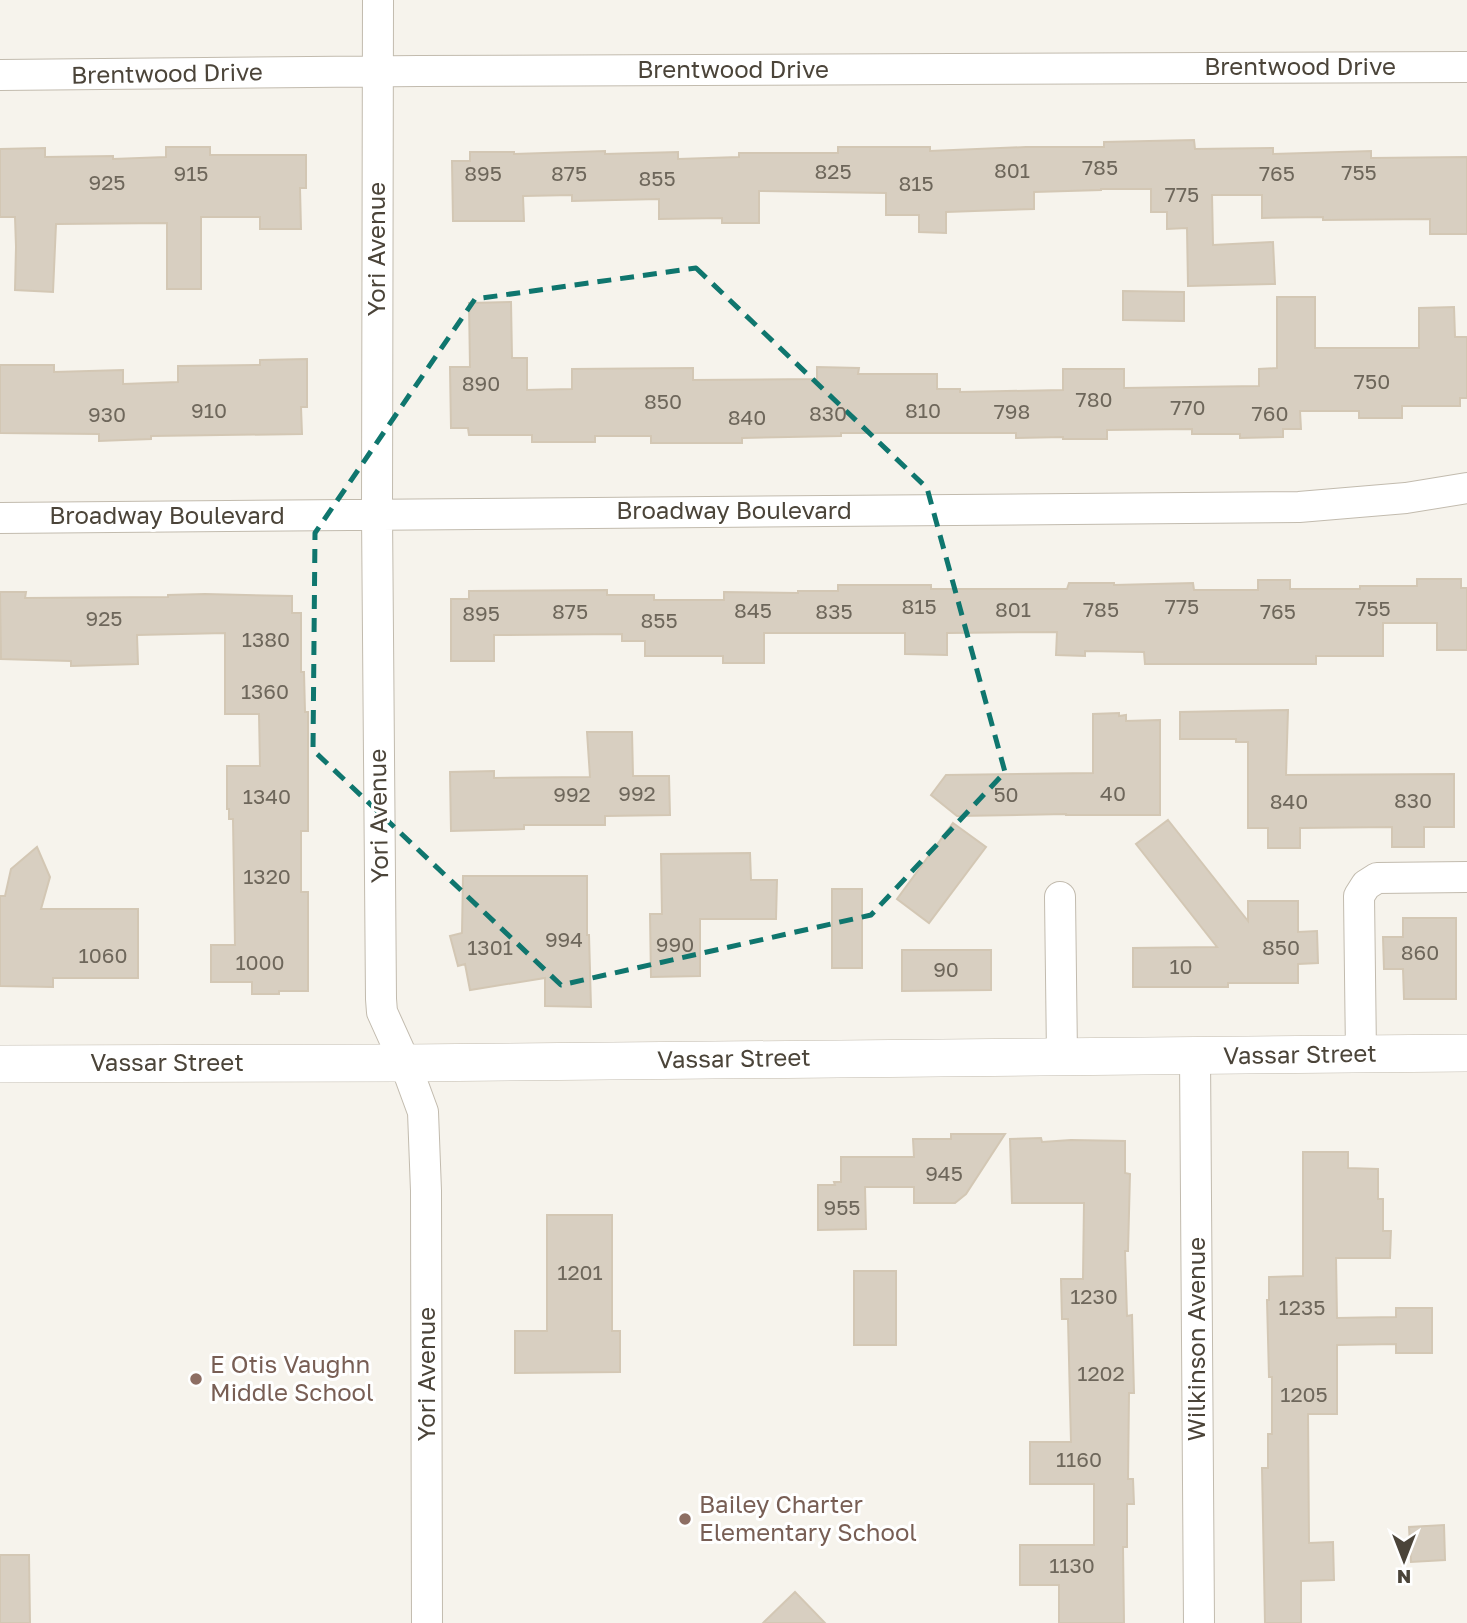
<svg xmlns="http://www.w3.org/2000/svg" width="1467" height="1623" viewBox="0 0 1467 1623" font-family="'Golos Text',sans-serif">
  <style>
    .building { fill: #d8cfc1; stroke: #d3c7b4; stroke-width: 2 }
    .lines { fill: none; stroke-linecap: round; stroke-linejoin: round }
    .minor-casing { stroke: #c2bbae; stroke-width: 32 }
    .tertiary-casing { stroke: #c2bbae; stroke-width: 38 }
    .minor { stroke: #fff; stroke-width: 30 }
    .tertiary { stroke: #fff; stroke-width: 37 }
    .marked { fill: none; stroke: #0f766e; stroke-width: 5; stroke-dasharray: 14 9; stroke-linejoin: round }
    .education-dot { fill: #8d6e63; stroke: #fff; stroke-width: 2.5 }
    .labels { text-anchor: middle; stroke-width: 6; stroke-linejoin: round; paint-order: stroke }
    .number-label { font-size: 21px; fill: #6e675b }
    .street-label { font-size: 24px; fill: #4b4439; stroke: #fff }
    .education-label { font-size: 24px; fill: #785e54; stroke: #fff; text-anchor: start }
  </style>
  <rect width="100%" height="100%" fill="#f6f3ec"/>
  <!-- building -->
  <path class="building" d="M1194,140L1195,149L1273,148V154L1371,151V158L1467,157V234H1430V219L1323,220V217L1262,218V195H1212L1213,245L1273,242L1275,284L1188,286L1187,228L1167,229V212H1151V189H1101V190L1034,192V209L946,212V233L919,232V215H886V193L759,191V223H722V218L659,219V199L572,201V195L523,196L524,221H453L452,161H470V152H514V154L605,151V154L678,152V159L739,157V153H838V147H930V151L1026,147H1104V142Z
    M166,147H210V155H306V188H300L301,229H260V217H201V289H167V223L56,224L53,292L15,290L16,247L15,217H0V149L45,148V157L113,156V159L166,157Z
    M1123,291L1184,292V321L1123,320Z
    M1277,297H1315V348H1419V308L1454,307L1455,337H1467V398H1460V406H1402V418H1359V411H1300L1301,429H1283V437L1240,438V434H1192V429L1107,430V439H1063V437L1016,438V433H841V436L742,438V443H651V436H595V442H532V435H469L468,428H451L450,367H470L469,303L511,302L512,358H527V390L572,389V369L693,368V380L817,379V367L859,368L858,374H937V389H960V392L1063,390V369H1124V388L1259,386V369L1277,368Z
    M307,359V407H301L302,434L151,436V439L99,441V434L0,433V365H54V372L123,370V384L178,382V366L260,365V360Z
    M1417,579H1461V588H1467V650H1437V623H1383V656H1316V664H1145L1144,652L1085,651V656L1056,655L1057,632L947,633V655L905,654V633H764V663H723V656H645V641H622V634L494,635V661H451V599H469V591L607,590V595H654V600H724V592L798,593V591H838V585H931V589H1067L1069,583H1114V585L1193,583L1194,590H1258V580H1290V589H1360V586H1417Z
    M0,592H26L25,598L168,597V595L205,594L292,596V613H301V672H304L305,712H308V831H301V892H308V991H279V994H252V982H211V945H235L233,819H229V809H227V766H260L259,714H225V633L137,635L138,664L71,666V661L1,659Z
    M1288,710L1286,775L1454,774V827H1424V847H1392V827L1300,828V848H1268V828H1248V742H1236V739H1180V712Z
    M1119,713V716L1126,715V721L1160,720V815H1066V814L957,816L931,795L946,775L1093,773V714Z
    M587,732H632L633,776H669L670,815L605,816V825H524V829L451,831L450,772L494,771V778L590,777Z
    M1168,820L1248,921V901H1298V932L1317,931L1318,963L1298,964V983H1228V987H1133V948L1217,947L1136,844Z
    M953,823L986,847L929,923L897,899Z
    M37,847L50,877L41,909H138V978H53V987L0,986V896H5L11,869Z
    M750,853L751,880H777L776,919H700V976L651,977L650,914H662L661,854Z
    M463,876H587V935H589L591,1007L545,1006V978L470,990L465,964L458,966L450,936L462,933Z
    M832,889H862V968H832Z
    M1403,918H1456V999H1404L1403,969H1384L1383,937H1403Z
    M902,950H991V990L902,991Z
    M951,1134H1005L966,1194L955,1203H914V1187H865L866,1229L818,1230V1185H835L834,1182H841V1157H914L913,1139H951Z
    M1041,1138L1042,1142L1071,1140L1125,1141V1173L1130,1174L1128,1251H1125L1127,1316L1132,1315L1134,1393H1129L1128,1479H1133L1134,1504H1127V1547H1123L1124,1623H1059V1585H1020V1545H1094V1484H1030V1442H1071L1068,1319H1062L1061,1279H1083L1084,1203H1012L1010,1139Z
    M1303,1152H1348V1168L1378,1169V1199H1383V1231H1391L1390,1258H1336L1337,1318L1396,1317V1308H1432V1353H1396V1344L1337,1345V1414H1308L1309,1543L1333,1542L1334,1580L1301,1581V1623H1265L1262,1468H1268V1434H1272V1377H1269L1267,1300H1269V1277L1303,1276Z
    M547,1215H612V1331H620V1372L515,1373V1331H547Z
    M854,1271H896V1345H854Z
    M1444,1525L1445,1560L1411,1562L1409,1527Z
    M0,1555H29L30,1623H0Z
    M795,1592L825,1623H763Z"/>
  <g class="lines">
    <!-- minor casing -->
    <g class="minor-casing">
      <path id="minor" d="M378,0L377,514L381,999L382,1012L405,1063L423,1112L426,1191L427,1623
        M0,75L419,71L1467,67
        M0,518L1299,507L1406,498L1467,488
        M1060,897L1062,1056
        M1361,1054L1359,896L1366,885L1377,878L1467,877
        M1195,1056L1199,1623"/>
    </g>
    <!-- tertiary casing -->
    <g class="tertiary-casing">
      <path id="tertiary" d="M0,1064L405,1063L1467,1053"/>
    </g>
    <!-- minor -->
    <use href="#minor" class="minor"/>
    <!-- tertiary -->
    <use href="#tertiary" class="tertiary"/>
  </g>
  <!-- marked area -->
  <path class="marked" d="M696,268L927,488L1005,772L871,915L561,985L313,750L315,533L475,299Z"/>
  <!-- markers -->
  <g class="education-dot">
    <circle cx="196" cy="1379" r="7"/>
    <circle cx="685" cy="1519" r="7"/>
  </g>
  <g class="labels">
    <!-- number labels -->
    <g class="number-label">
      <text x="1100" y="175">785</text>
      <text x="1012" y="178">801</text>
      <text x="833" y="179">825</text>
      <text x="1359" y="180">755</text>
      <text x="191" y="181">915</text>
      <text x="483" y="181">895</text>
      <text x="569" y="181">875</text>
      <text x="1277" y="181">765</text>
      <text x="657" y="186">855</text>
      <text x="107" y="190">925</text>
      <text x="916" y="191">815</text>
      <text x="1182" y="202">775</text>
      <text x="1372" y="389">750</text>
      <text x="481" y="391">890</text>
      <text x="1094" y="407">780</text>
      <text x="663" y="409">850</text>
      <text x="1188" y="415">770</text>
      <text x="209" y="418">910</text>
      <text x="923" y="418">810</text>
      <text x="1012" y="419">798</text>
      <text x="828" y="421">830</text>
      <text x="1270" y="421">760</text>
      <text x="107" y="422">930</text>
      <text x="747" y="425">840</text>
      <text x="919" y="614">815</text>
      <text x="1182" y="614">775</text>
      <text x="1373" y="616">755</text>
      <text x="1013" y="617">801</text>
      <text x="1101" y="617">785</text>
      <text x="753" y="618">845</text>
      <text x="570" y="619">875</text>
      <text x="834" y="619">835</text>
      <text x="1278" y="619">765</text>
      <text x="481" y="621">895</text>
      <text x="104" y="626">925</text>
      <text x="659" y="628">855</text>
      <text x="266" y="647">1380</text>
      <text x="265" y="699">1360</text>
      <text x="637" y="801">992</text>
      <text x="1113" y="801">40</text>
      <text x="572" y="802">992</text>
      <text x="1006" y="802">50</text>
      <text x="267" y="804">1340</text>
      <text x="1413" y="808">830</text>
      <text x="1289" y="809">840</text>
      <text x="267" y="884">1320</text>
      <text x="564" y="947">994</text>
      <text x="675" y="952">990</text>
      <text x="490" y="955">1301</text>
      <text x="1281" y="955">850</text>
      <text x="1420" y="960">860</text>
      <text x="103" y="963">1060</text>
      <text x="260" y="970">1000</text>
      <text x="1181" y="974">10</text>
      <text x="946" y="977">90</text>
      <text x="944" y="1181">945</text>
      <text x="842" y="1215">955</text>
      <text x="580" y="1280">1201</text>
      <text x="1094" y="1304">1230</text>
      <text x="1302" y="1315">1235</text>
      <text x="1101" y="1381">1202</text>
      <text x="1304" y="1402">1205</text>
      <text x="1079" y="1467">1160</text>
      <text x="1072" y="1573">1130</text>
    </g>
    <!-- street labels -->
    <g class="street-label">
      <text x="1300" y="75">Brentwood Drive</text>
      <text x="733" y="78">Brentwood Drive</text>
      <text transform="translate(167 74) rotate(-1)" y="8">Brentwood Drive</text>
      <text transform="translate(377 249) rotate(-90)" y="8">Yori Avenue</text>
      <text x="734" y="519">Broadway Boulevard</text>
      <text x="167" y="524">Broadway Boulevard</text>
      <text transform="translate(379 816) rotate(-91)" y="8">Yori Avenue</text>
      <text transform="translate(1300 1055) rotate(-1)" y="8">Vassar Street</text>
      <text transform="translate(734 1059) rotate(-1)" y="8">Vassar Street</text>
      <text x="167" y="1071">Vassar Street</text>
      <text transform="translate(1197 1339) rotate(-90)" y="8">Wilkinson Avenue</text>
      <text transform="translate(427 1374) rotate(-90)" y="8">Yori Avenue</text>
    </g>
    <!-- education labels -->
    <g class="education-label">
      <text x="210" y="1373">E Otis Vaughn<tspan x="210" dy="28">Middle School</tspan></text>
      <text x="699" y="1513">Bailey Charter<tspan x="699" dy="28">Elementary School</tspan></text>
    </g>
  </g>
  <!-- north arrow -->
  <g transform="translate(1404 1560) rotate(180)" stroke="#ffffff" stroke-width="5" paint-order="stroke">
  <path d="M0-5L12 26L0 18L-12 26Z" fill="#4b4439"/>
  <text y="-10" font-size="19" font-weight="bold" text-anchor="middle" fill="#4b4439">N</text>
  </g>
</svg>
